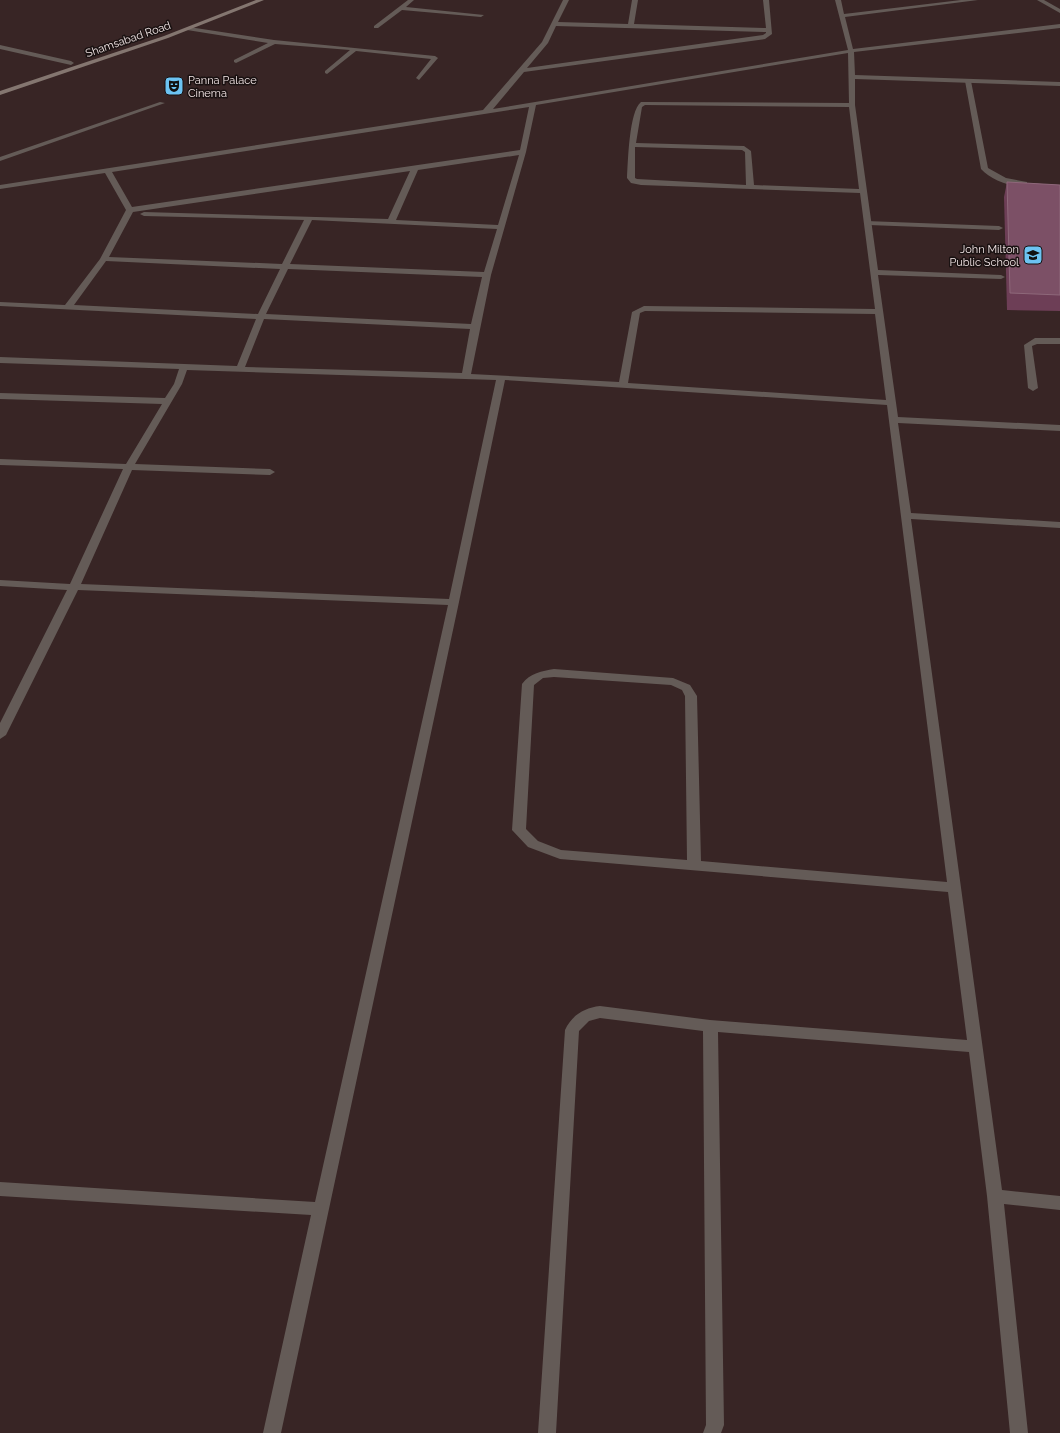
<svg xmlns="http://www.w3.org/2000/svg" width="1060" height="1433" viewBox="0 0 1060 1433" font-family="Raleway,sans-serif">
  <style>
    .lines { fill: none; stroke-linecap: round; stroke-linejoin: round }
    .lane { fill: #645b57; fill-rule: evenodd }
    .street { fill: #645b57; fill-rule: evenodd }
    .secondary { fill: #847670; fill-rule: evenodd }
    .wall { fill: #6d3e56 }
    .building { fill: #7c5066; stroke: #8e687a }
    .labels { text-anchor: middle; stroke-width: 3; stroke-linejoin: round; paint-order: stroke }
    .far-street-label { font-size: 11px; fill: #f4e7e7; stroke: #191111 }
    .far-poi-label { font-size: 11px; fill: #f4e7e7; stroke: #191111; text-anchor: start }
  </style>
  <rect width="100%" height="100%" fill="#382525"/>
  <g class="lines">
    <!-- lane -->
    <path class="lane" d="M968,79L971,81L988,168L1006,178L1027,182V186C1012,188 991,180 981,169L965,81Z
      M866,221L999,226L1003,228L999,230L869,225L865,223Z"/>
    <!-- street -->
    <path class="street" d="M408,0H414L406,7L484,15L481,17L402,10L378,28H374V26Z
      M563,0H569L558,22L628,24L632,0H638L634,24L766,28L763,0H769L772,34L765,39L524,72L493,109L848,50L835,0H841L844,14L961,0H978L845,17L853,49L1060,24V28L854,52L855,75L1060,82V86L855,79V105L878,270L1001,275L1005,277L1001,279L878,275L898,417L1060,425V431L898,423L911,513L1060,522V528L911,519L1002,1190L1060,1196V1210L1004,1204L1028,1433H1010L987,1196L969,1052L718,1032L724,1425L721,1433H703L706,1425L703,1031L600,1018L589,1021L579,1031L556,1433H538L565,1030C572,1015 584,1008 600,1006L710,1020L967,1040L948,892L560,859L528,847L512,830L522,684C530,673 542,671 554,669L673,678L690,685L697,696L701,861L947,882L887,405L505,380L459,602L281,1433H263L311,1215L0,1196V1182L315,1202L448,605L78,590L6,735L0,739V723L67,590L0,586V580L70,584L123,469L0,465V459L126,464L162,404L0,399V393L165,398L174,384L179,369L0,363V357L237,366L256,319L0,306V302L65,305L100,259L126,210L105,173L0,189V185L483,110L542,42ZM556,26L766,32V33L763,35L527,68L548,43ZM848,53L849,103L641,102C629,111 628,162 627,178L631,183L641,185L860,193L875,309L644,306L632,312L619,382L471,374L491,275L526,152L536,105ZM645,105L849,107L859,189L754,185L751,151L744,146L636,143L642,107ZM529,107L520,150L132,207L112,172ZM635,147L742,150L745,152L746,185L637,179L635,178ZM519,155L498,225L396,220L418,170ZM410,171L388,219L144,212L140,214L144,216L304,220L282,264L109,257L133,212ZM312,220L497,229L484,272L290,264ZM106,261L280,269L258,314L74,305ZM288,269L482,277L471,324L266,314ZM645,311L875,314L886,400L628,383L640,313ZM264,319L470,329L462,373L245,367ZM187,370L496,380L449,599L81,584L132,470L270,475L275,472L270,469L135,464L182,384ZM554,677L671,685L682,690L685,696L687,860L561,850L538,841L526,829L534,685L543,678Z
      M1037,0H1044L1060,9V13Z
      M189,27L274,40L435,56L438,58L419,80L416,78L431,59L356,51L327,74L325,73V71L350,50L275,44L236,63L234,62V60L268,43L187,30Z
      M0,45L71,61L74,63L71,65L0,49Z
      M160,102L165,103L0,161V157Z
      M1035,338H1060V344H1037L1032,346L1038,388L1033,391L1028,388L1024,345Z"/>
    <!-- secondary -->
    <path class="secondary" d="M256,0H264L168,38L0,95V91L164,36Z"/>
  </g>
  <!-- wall -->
  <path class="wall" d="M1007,182L1060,185V311L1007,310L1004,197Z"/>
  <!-- building -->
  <path class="building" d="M1007,182L1060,185V295L1010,293Z"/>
  <!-- icons -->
  <defs>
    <g id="theatre-square" transform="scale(1)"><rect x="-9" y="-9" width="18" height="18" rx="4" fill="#6cc3f2" stroke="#191111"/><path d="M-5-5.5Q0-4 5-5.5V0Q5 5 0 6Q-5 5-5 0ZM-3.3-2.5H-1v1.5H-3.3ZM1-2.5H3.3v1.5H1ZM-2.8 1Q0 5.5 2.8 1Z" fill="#111"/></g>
    <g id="school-square" transform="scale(1)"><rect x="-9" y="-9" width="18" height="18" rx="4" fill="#6cc3f2" stroke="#191111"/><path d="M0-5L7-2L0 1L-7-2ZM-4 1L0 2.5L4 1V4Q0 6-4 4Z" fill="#111"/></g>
  </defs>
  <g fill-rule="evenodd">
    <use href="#theatre-square" x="174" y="86"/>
    <use href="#school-square" x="1033" y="255"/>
  </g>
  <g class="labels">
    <!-- far-street labels -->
    <g class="far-street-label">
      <text transform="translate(128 39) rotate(-19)" y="4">Shamsabad Road</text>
    </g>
    <!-- far-poi labels -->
    <g class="far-poi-label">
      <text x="188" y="84">Panna Palace<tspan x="188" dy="13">Cinema</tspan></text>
      <text x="1019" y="253" text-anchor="end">John Milton<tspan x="1019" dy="13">Public School</tspan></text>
    </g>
  </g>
</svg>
